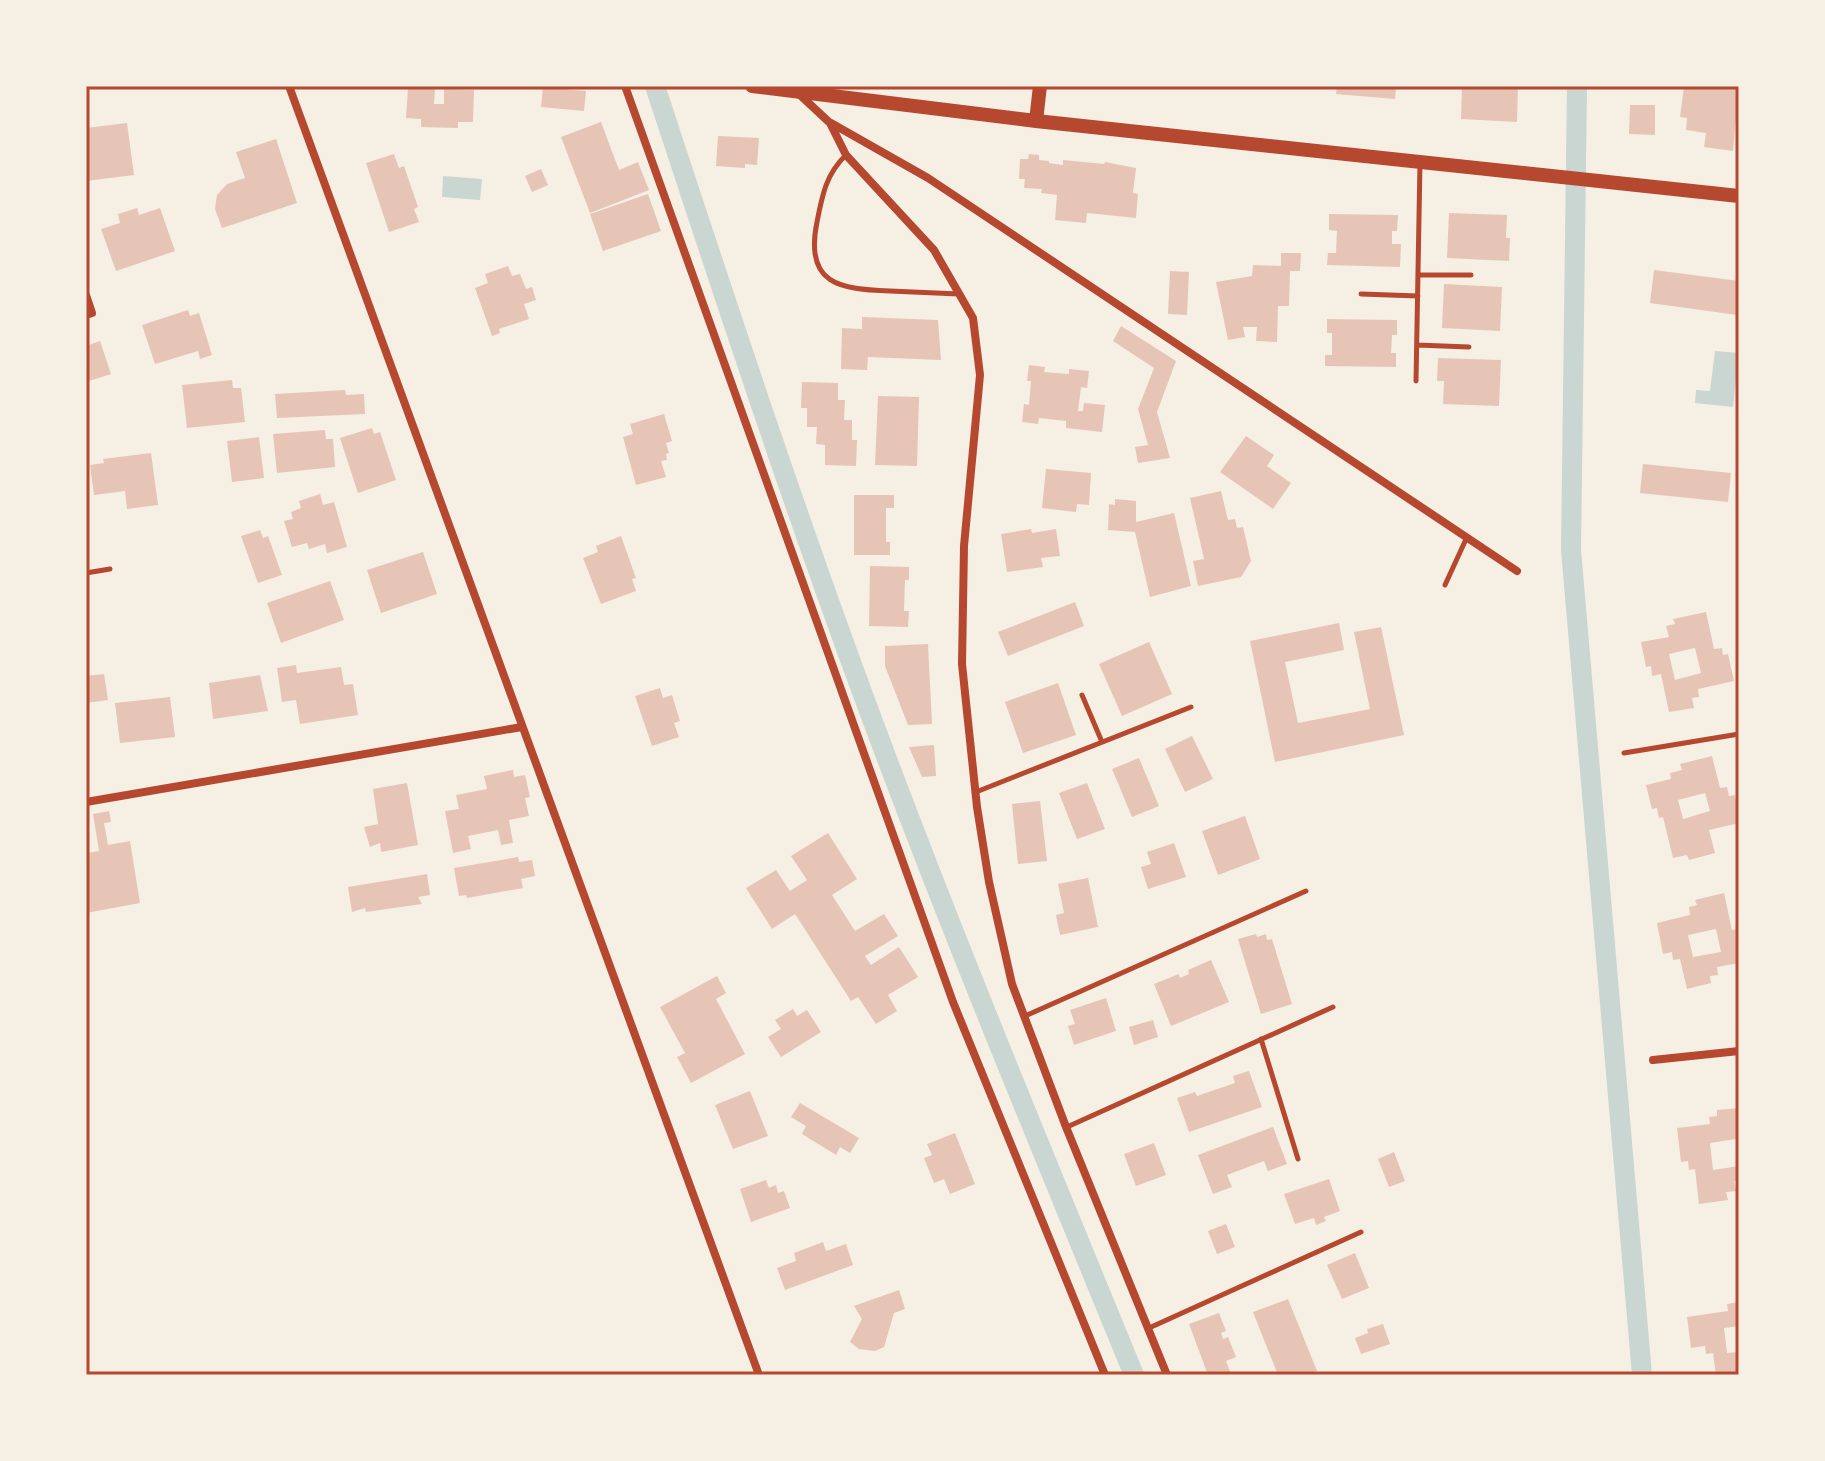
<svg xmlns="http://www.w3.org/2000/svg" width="1825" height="1461" viewBox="0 0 1825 1461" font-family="Commissioner,sans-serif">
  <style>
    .water { fill: #c9d6d2 }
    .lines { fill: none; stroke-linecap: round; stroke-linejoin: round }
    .canal { stroke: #c9d6d2; stroke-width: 20 }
    .building { fill: #e6c5b7; fill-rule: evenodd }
    .service { stroke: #b5482f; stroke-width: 5 }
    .minor { stroke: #b5482f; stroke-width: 8 }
    .tertiary { stroke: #b5482f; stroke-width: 14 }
    .neatline { fill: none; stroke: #b5482f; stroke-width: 3 }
  </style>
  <rect width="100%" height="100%" fill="#f6efe4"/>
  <!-- water -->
  <path class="water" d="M443,176L482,179L480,200L442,197Z
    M1715,351L1739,353L1733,407L1695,403L1696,390L1710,391Z"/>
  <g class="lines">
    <!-- canal -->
    <path class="canal" d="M655,86C729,311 803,537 887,759C965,966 1050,1170 1134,1375
      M1577,86L1571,550L1642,1375"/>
  </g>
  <!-- building -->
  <path class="building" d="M1337,86H1396L1395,99L1336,94Z
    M1462,86H1518L1517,122L1461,119Z
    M1684,86H1739L1733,151L1704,147L1706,133L1686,130L1687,118L1680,117Z
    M543,87L586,91L584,111L541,107Z
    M408,88L435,89L434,104H444V89L474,90L473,122H458V128L421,127V119L406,118Z
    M1630,105H1655V135L1629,134Z
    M601,122L619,170L638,162L649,190L590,213L561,137Z
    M127,123L134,175L86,181V128Z
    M718,136L759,138L757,165L745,164V168L716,166Z
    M276,139L297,203L222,228L215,209L217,195L227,184L245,178L236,152Z
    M394,154L399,168L404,166L418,207L414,209L419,222L389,232L366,163Z
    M1029,154L1039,155V160L1049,161V163L1063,165V160L1104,164L1105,162L1136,168L1133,193L1138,194L1136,218L1087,213L1086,223L1055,220L1057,195L1041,193L1042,189L1024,188L1025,179H1019L1020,159H1028Z
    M541,169L548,185L532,192L525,176Z
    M648,194L661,231L603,251L590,214Z
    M137,208L139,215L160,208L175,251L116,271L101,229L120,223L118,214Z
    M1449,213L1507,215L1506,238H1510L1509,261L1447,258Z
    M1329,214L1398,215L1397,231H1392V244H1401L1400,267L1327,265L1328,253H1336L1337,231L1329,230Z
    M1281,253H1301L1300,271H1290L1289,306H1278L1277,342L1256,341L1257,327H1243L1245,337L1228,340L1216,282L1252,276L1253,265L1281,266Z
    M508,266L512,276L520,274L526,289L532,287L536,300L524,304L529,319L499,329L500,333L492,336L475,288L488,283L485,274Z
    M1654,270L1739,281L1737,315L1650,303Z
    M1170,271L1189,272L1187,315L1168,314Z
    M1444,284L1502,287L1500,331L1442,328Z
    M188,310L190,316L199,313L212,355L200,359L198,351L155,364L142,325Z
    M862,317L938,320L941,360L868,357L867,370L841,369L842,328L862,329Z
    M1327,319L1397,320V335H1392L1391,353H1396V367L1325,366V355H1332V333H1327Z
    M1121,326L1176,361L1157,412L1170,458L1138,463L1135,447L1148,445L1138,409L1154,368L1113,341Z
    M100,341L111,374L86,382V346Z
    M1438,358L1501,360L1499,406L1443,404L1444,381H1437Z
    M1029,365L1045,367L1044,372L1069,374V369L1089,371L1087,388L1081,387L1078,411H1083L1084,403L1105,405L1102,432L1066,428V421L1039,418L1038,424L1022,422L1024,404L1029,405L1031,381H1027Z
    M232,380L233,388H241L245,422L187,428L182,385Z
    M802,382L838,383V400H845L844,420H852V440H857L856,466L825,465V445L816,444L817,427H807V408H801Z
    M345,390L346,395L364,394L365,414L277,418L275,394Z
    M878,396L919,397L917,466L875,465Z
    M664,414L672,441L666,443L669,453L666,454L667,460L661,461L666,477L636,485L623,437L633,434L630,424Z
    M372,428L374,434L380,432L396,480L358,493L340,438Z
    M325,430L326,439H333L335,467L277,473L273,434Z
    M1246,436L1274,455L1267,466L1291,483L1273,509L1220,472Z
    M259,437L264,478L232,482L227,441Z
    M151,453L158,505L127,509L125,491L94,495L90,465L104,463L103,459Z
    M1643,464L1731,473L1728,502L1640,493Z
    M1046,469L1091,473L1089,505L1077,504L1076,512L1042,508Z
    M1221,491L1228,520L1235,519L1237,528L1243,527L1251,561L1241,577L1198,586L1193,561L1204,559L1190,498Z
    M320,494L323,505L334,502L347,547L327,553L325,544L309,549L307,543L292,547L284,521L293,519L291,512L301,508L299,501Z
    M854,495H894V508H886V542H890V555H854Z
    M1115,499L1136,501V522L1174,513L1191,586L1150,597L1135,532L1108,530L1109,504L1115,505Z
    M1031,529L1032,533L1056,529L1060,556L1041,558L1043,567L1007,572L1001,534Z
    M260,530L263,538L268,536L282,575L258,583L241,536Z
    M621,536L636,578L632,579L636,591L601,604L583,558L598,552L596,546Z
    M423,552L437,594L381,613L367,570Z
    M870,566L909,567V580H905L904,611H909L908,627L869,626Z
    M330,581L344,620L281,643L267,603Z
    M1075,602L1084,626L1008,656L998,632Z
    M1706,612L1714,649L1722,648L1723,655L1728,654L1734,681L1698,689L1699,697L1692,698L1694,708L1669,712L1661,674L1652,676L1651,666L1646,667L1641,642L1669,637L1666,626L1675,624L1673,619ZM1695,648L1701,673L1675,680L1669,654Z
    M1339,623L1344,650L1285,662L1298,723L1370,709L1354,632L1381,627L1404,735L1275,762L1250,641Z
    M1149,642L1172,694L1122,716L1099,664Z
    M928,644L932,724L908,725L885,666V646Z
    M296,665L297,673L341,667L344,685L353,684L358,715L300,724L296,700L282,702L277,668Z
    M104,674L108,700L86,703V676Z
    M260,675L268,711L213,719L209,683Z
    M1058,683L1076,735L1023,753L1005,702Z
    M660,688L663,698L672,695L680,721L674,723L679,737L652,746L635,696Z
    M170,697L175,737L120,743L115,703Z
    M1192,736L1213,779L1185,792L1165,749Z
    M934,745L936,776L922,777L909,747Z
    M1712,756L1720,788L1727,787L1729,796L1735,795L1739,823L1709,830L1715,853L1689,860L1687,855L1673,858L1663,817L1659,818L1657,808L1652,809L1646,785L1671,779L1670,773L1682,770L1680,764ZM1705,793L1710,811L1683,819L1678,800Z
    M1139,758L1159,806L1132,817L1112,769Z
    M513,770L514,777L525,775L530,797L525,798L529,816L509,820L513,843L501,845L498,830L468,836L471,849L453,853L445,811L459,809L456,795L487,789L484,776Z
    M407,783L418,845L381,852L380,843L370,847L364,827L378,824L373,789Z
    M1087,783L1105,829L1077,839L1059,793Z
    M1040,801L1047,861L1018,864L1012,804Z
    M109,811L111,822L104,823L108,845L130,841L140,903L86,913V853L99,851L93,814Z
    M1245,816L1260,859L1218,875L1202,831Z
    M828,833L857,879L832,895L855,931L884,914L898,936L865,956L871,965L899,947L918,977L888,995L897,1011L876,1024L858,997L851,1001L795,914L772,929L746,888L776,870L790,891L807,880L791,856Z
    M1174,843L1186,877L1148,889L1141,867L1151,864L1147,852Z
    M518,857L519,862L532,860L535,876L521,879L523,888L467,898L466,895L459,896L454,868Z
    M427,874L430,895L418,897L422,904L366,912L365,908L352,912L348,887Z
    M1088,878L1098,927L1060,935L1056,915L1064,913L1058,884Z
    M1724,893L1732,930L1737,929L1739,936V963L1717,967L1718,975L1710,976L1711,983L1687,989L1680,959L1673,960L1672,952L1663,954L1657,923L1690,915L1689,907L1697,905L1695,900ZM1716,929L1721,952L1693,957L1688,935Z
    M1256,934L1257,937L1266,934L1267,940L1272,939L1292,1004L1261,1014L1238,939Z
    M1211,960L1229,1002L1171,1026L1154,984L1179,974L1180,978L1189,974L1188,970Z
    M717,976L726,993L716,999L745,1054L691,1083L677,1057L685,1053L660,1007Z
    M1106,998L1116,1031L1074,1045L1068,1026L1075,1024L1070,1010Z
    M793,1009L797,1016L807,1010L821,1032L781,1057L768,1037L781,1029L775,1020Z
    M1153,1020L1158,1037L1134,1045L1129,1027Z
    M1249,1071L1262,1107L1189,1132L1177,1098L1195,1092L1197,1096L1235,1083L1233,1076Z
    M750,1091L768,1136L733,1149L715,1105Z
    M800,1103L859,1138L850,1153L840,1147L836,1155L802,1134L806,1126L791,1117Z
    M1739,1108V1146L1736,1139L1710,1143L1713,1170L1739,1166V1181H1734L1736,1191L1726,1192L1728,1200L1699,1204L1695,1169L1689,1170L1688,1161L1681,1162L1677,1128L1710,1124L1709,1117L1717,1116V1110Z
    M1273,1127L1287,1164L1268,1171L1264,1161L1227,1175L1232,1187L1213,1194L1198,1155Z
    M955,1133L975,1184L950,1194L944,1179L934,1183L924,1158L932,1155L927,1144Z
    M1154,1143L1166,1175L1136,1186L1124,1154Z
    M1394,1152L1405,1181L1389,1187L1378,1159Z
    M1329,1179L1340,1211L1324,1217L1326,1221L1316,1225L1314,1218L1295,1224L1284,1194Z
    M766,1180L769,1188L776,1185L778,1193L784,1191L790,1208L751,1222L740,1189Z
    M1226,1224L1235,1247L1217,1254L1208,1231Z
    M823,1242L826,1251L846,1244L853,1265L785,1290L777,1268L796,1261L794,1253Z
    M1355,1253L1369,1288L1342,1299L1327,1265Z
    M899,1290L905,1309L894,1313L884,1347L875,1351L859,1349L850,1342L862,1319L854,1306Z
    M1288,1299L1317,1371L1305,1375H1278L1253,1312Z
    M1739,1302V1326L1724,1328L1727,1353L1739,1352V1375H1716L1713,1353L1706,1354L1705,1346L1691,1348L1687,1317L1728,1311L1727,1304Z
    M1219,1313L1226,1331L1221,1333L1223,1339L1228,1337L1236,1357L1226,1361L1231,1374L1208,1375L1189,1324Z
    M1383,1324L1390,1344L1361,1354L1355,1338L1368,1333L1367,1329Z"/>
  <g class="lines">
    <!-- service -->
    <path class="service" d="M846,155C826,174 822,196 817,222C804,285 840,289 890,291C913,292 936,293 959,294
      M1418,275H1471
      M1361,294L1418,296
      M1417,345L1469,347
      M1416,381L1420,163
      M86,573L110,569
      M1445,585L1467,537
      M1082,695L1102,742
      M1624,753L1739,734
      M976,792L1191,707
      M1025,1016L1306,891
      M1261,1039L1298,1159
      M1067,1127L1333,1007
      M1149,1328L1361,1232"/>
    <!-- minor -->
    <path class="minor" d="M289,86L759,1375
      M625,86L953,1002L1105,1375
      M799,94L830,123L846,155L934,250L973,318L980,375L964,546L962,664L977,807L989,882L1012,984L1066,1127L1167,1375
      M831,123L928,178L1517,571
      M86,295L92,313L86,315
      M86,802L522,727
      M1653,1060L1739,1051"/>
    <!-- tertiary -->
    <path class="tertiary" d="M752,86L1036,121L1739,196
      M1036,121L1040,86"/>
  </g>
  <!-- border -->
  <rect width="1825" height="1461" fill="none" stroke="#f6efe4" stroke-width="176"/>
  <rect x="88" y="88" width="1649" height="1285" class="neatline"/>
</svg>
